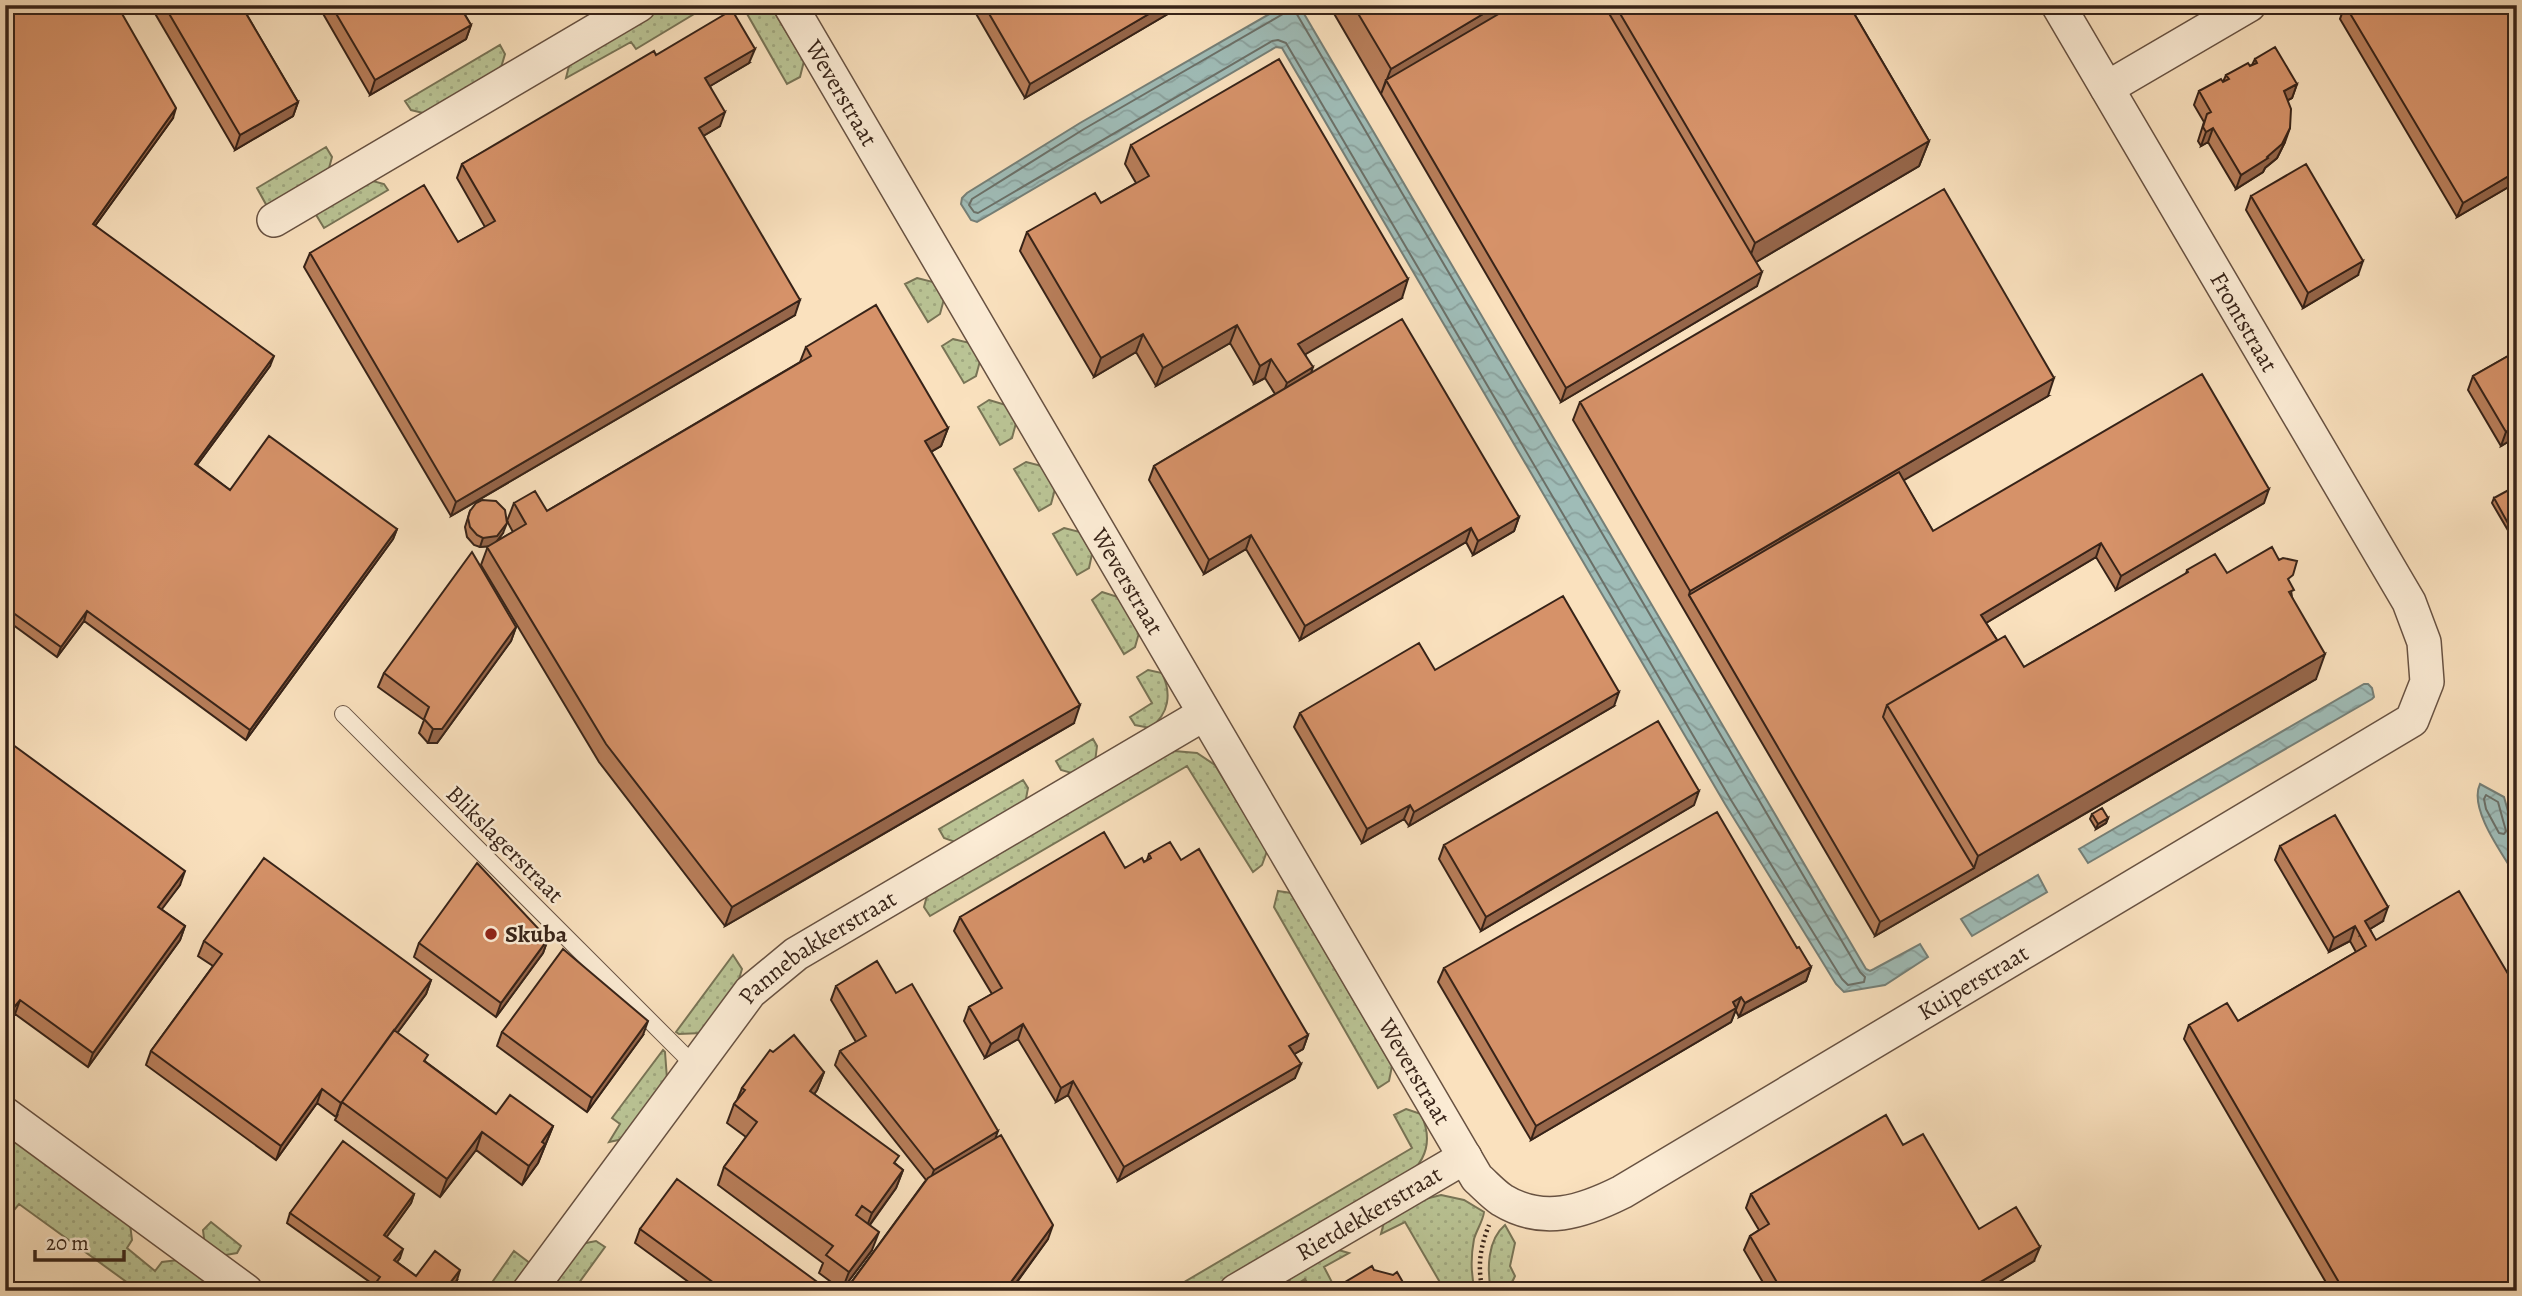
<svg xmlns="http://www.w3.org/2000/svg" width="2522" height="1296" viewBox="0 0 2522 1296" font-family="Alegreya,serif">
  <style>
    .grass { fill: url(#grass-dots); stroke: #787456; stroke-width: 2 }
    .water { fill: url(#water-waves); stroke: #757f77; stroke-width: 2 }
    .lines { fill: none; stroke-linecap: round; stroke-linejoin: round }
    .shore { stroke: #6b7068; stroke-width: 2 }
    .service-casing { stroke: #685242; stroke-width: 18 }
    .minor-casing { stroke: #685242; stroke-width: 36 }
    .path { stroke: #372318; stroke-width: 4.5; stroke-dasharray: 2 3.5; stroke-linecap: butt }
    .service { stroke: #fcecd5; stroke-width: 16 }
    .minor { stroke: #fcecd5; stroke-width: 33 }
    .wall { fill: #b87e5a; stroke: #372318; stroke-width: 2 }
    .shaded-wall { fill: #96664a; stroke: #372318; stroke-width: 2 }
    .building { fill: #d69269; stroke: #372318; stroke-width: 2 }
    .poi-dot { fill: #8f2418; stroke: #fcecd5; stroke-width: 2.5 }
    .labels { text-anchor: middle; stroke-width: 5; stroke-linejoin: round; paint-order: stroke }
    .street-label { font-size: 24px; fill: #372318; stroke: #fcecd5 }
    .poi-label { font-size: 24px; font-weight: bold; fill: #372318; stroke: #fcecd5; text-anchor: start }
  </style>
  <defs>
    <pattern id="grass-dots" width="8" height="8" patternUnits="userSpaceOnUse" patternTransform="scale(1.75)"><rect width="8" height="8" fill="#bac495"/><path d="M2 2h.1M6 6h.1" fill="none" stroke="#a0a880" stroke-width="1.8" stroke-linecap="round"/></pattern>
    <pattern id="water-waves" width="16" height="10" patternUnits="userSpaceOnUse" patternTransform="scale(1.75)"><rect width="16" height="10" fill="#9fbcb7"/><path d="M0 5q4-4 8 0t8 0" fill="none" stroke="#8aa19d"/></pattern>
  </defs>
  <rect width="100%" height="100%" fill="#fae1be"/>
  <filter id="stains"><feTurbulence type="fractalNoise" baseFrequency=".00286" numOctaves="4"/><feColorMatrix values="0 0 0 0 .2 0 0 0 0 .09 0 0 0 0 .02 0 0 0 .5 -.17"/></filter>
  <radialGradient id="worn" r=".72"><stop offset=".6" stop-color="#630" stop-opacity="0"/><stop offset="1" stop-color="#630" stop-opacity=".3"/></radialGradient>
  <!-- grass -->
  <path class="grass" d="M667,5H709L636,49L631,42L566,78L570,62Z
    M742,5H770L804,61L800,77L787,84Z
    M500,45L505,54L500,71L427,114L411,110L405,101Z
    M326,147L332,157L328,172L268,208L257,188Z
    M369,180L384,184L388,190L324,228L315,213Z
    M917,278L933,282L944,299L940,314L928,322L905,284Z
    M953,339L970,343L980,361L976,376L964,383L942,346Z
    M989,400L1006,405L1016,423L1012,438L1000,445L978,407Z
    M1026,462L1042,466L1055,489L1051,504L1039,511L1014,469Z
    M1064,528L1080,532L1092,554L1089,568L1077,575L1053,534Z
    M1102,592L1118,597L1139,633L1135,647L1124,654L1092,600Z
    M1148,670L1162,673C1172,694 1169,714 1150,728L1135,725L1130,717L1152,703L1137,677Z
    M1093,739L1097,746L1095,762L1075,774L1061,770L1056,761Z
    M1174,751L1197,753L1215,765L1267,851L1262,865L1253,872L1187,766L930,916L924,907L928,892L1163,754Z
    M1023,780L1028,788L1025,804L958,843L944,838L939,829Z
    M1278,891L1291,893L1392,1066L1389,1081L1378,1088L1274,907Z
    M733,955L742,969L737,986L702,1033L679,1034L676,1032Z
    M663,1050L665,1052L667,1079L623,1139L609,1142L620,1124L612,1118Z
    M1406,1109L1421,1114C1432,1138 1428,1159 1407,1176L1207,1291H1169L1412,1148L1394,1115Z
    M5,1133L130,1224L132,1240L127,1248L155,1271L162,1262L178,1260L220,1291H139L19,1204L5,1221Z
    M1441,1195L1464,1200L1484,1212C1483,1221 1477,1229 1474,1239C1471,1255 1471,1275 1475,1291H1445L1405,1222L1381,1234L1384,1222L1421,1200Z
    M211,1222L241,1246L237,1253L220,1256L205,1246L203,1230Z
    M1505,1225L1515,1243L1510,1266L1515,1276C1510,1288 1505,1291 1491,1291C1487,1270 1487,1240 1505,1225Z
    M596,1241L605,1247L573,1291H552L550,1285L581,1244Z
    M1335,1249L1349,1253L1324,1267L1336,1290L1312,1291L1305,1279L1287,1291L1291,1275Z
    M514,1251L531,1264L511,1291H486Z"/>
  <!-- water -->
  <path class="water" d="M1285,5L1300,7L1866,969L1870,971L1874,969L1920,944L1928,957L1885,985L1844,992L1836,984L1725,804L1282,48L1276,47L977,222L971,220L961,204L962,198L967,193L1080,123Z
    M2364,684H2368L2372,688L2374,697L2372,699L2088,863L2079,849Z
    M2480,784L2504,797L2513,829L2517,836V878C2504,856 2468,809 2480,784Z
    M2038,875L2047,892L1972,936L1961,919Z"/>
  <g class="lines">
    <!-- shore -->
    <path class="shore" d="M1287,5L1283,14L1084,129L972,199L969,205L974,212L978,213L1272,41L1278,40L1286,43L1731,800L1842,979L1848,985L1864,982L1865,977L1860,972L1295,11L1294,5
      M2486,795L2498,802L2506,831L2504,834L2499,833L2486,809L2484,799Z"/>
    <!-- service casing -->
    <g class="service-casing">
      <path id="service" d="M343,714L695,1066"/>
    </g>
    <!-- minor casing -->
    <g class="minor-casing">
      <g id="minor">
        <path id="s1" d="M790,5L1477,1178C1485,1185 1493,1194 1502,1200C1543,1225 1582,1212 1622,1192L2412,720L2427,682L2424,642L2409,602L2058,5"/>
        <path d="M2107,88L2249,5"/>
        <path d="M274,220L639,5"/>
        <path d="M5,1114L246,1291"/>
        <path id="s2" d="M529,1291L750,992L796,954L1204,714"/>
        <path id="s3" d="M1236,1291L1465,1157"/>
      </g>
    </g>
    <!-- path -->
    <path class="path" d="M1483,1291C1477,1267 1480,1248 1489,1225"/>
    <!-- service -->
    <use href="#service" class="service"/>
    <!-- minor -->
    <use href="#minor" class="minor"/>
  </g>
  <!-- wall -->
  <path class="wall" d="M5,5L173,118L95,226L270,366L197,465L230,490L397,529L393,539L246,740L84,621L57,657L5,619Z
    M150,5H241L298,102L293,116L235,150Z
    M318,5H459L471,25L466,39L370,95Z
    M971,5H1183L1025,98Z
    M1329,5H1849L1929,141L1919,166L1756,262L1757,286L1561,402Z
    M2345,5L2517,182L2457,217L2340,19Z
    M656,55L749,63L710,86L720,126L703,136L795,315L451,516L304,267L310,253L458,242L485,227L457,178L462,164Z
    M2255,59L2297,84L2292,98L2288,100L2285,142L2277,158L2265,168L2263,172L2236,189L2208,142L2201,146L2198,141L2204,122L2194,105L2199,91L2223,82L2226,75L2252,65Z
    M1131,145L1402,298L1305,354L1312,372L1519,517L1514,531L1473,555L1466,542L1300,640L1246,549L1204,574L1149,480L1154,466L1275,394L1265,378L1254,384L1230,343L1156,386L1136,352L1094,377L1020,251L1027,232L1101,203L1136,183L1125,164Z
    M2251,196L2358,275L2303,308L2246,210Z
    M806,347L948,428L941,446L931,452L1074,723L725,926L599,762L481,565L488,546L480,547L474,545L467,537L465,527L470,511L503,533L497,541L513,532L507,521L514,503L547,511L800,362Z
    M2517,351V439L2516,437L2501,446L2468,390L2473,376Z
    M2048,396L1903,480L1933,531L2264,503L2116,590L2096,557L1986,623L1997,640L2024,667L2186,574L2187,570L2227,573L2290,584L2292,597L2316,679L1875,936L1573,420L1580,402Z
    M2494,498L2517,527L2509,532L2492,503Z
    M516,627L511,641L437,743H428L419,733L424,720L378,687L384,673Z
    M1435,670L1614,706L1409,826L1404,819L1362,843L1294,727L1300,713Z
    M5,739L180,885L161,909L185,926L180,940L88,1067L15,1014L5,1026Z
    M1694,805L1481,931L1439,859L1444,845Z
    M2092,814L2108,818L2106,823L2096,829L2090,819Z
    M2280,846L2383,921L2370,929L2517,1291H2331L2184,1039L2189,1025L2238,1021L2356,952L2350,941L2329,952L2275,860Z
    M1149,854L1181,860L1308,1035L1303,1049L1294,1054L1295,1078L1118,1181L1068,1095L1056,1102L1018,1039L985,1058L964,1021L969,1007L992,994L954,931L960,917L1144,862L1147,860Z
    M548,939L543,953L496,1017L414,957L419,943Z
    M204,941L431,980L426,994L397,1033L426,1062L496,1114L553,1126L538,1163L522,1185L476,1150L440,1197L335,1120L338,1114L336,1117L317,1103L276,1160L146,1065L151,1051L213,966L198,956Z
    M1797,948L1811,967L1806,981L1739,1017L1736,1011L1735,1012L1731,1022L1531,1140L1438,982L1444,968Z
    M836,986L896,993L996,1138L1048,1239L1012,1289L845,1291L926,1180L835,1065L840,1051L856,1042L831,1000Z
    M502,1032L643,1035L587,1112L497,1046Z
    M773,1052L824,1072L817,1090L814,1094L903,1170L896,1188L870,1225L872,1250L842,1290L819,1273L823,1263L718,1185L724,1167L746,1137L727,1123L734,1104L737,1100L742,1088Z
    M1903,1145L1979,1229L2034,1261L1984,1291H1768L1744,1250L1750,1236L1759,1230L1746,1208L1751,1194Z
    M414,1194L411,1203L386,1237L400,1258L397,1262L416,1276L457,1280L453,1285H374L287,1223L290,1213Z
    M640,1229L818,1291H701L635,1243Z"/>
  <!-- shaded-wall -->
  <path class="shaded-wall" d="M1164,5H1183L1025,98L1030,84Z
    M1498,5H1533L1386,80L1381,94L1391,69Z
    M471,25L466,39L370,95L375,80Z
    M755,49L749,63L700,92L705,78Z
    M2297,84L2292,98L2279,105L2284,91Z
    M298,102L293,116L235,150L240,135Z
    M176,108L173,118L89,234L93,224Z
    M725,112L720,126L693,142L699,128Z
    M2213,128L2208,142L2201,146L2206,132Z
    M2290,128L2285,142L2277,158L2265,168L2263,172L2236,189L2241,175L2267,157Z
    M1929,141L1919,166L1746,268L1755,243Z
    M2517,171V182L2457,217L2463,203Z
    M2363,261L2358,275L2303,308L2308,293Z
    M1762,272L1757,286L1561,402L1566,388Z
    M1408,279L1402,298L1292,362L1298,344Z
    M800,300L795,315L451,516L456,502Z
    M1237,325L1230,343L1156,386L1163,368Z
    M1143,334L1136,352L1094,377L1101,358Z
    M274,356L270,366L191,473L195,464Z
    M1271,359L1265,378L1254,384L1260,366Z
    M1313,367L1307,386L1280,402L1287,383Z
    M2054,378L2048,396L1694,603L1689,595L1690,591Z
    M2517,426L2516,437L2501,446L2506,432Z
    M948,428L941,446L918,459L925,441Z
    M2269,489L2264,503L2116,590L2121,576Z
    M1519,517L1514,531L1473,555L1478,541Z
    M507,523L503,533L493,546L480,547L483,538Z
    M2517,523V527L2509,532L2510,527Z
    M1471,528L1466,542L1300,640L1305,626Z
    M397,529L393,539L246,740L250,730Z
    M1251,535L1246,549L1204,574L1209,560Z
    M2101,543L2096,557L1976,629L1981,615Z
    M87,611L84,621L57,657L61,647Z
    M516,627L511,641L437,743H428L433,729Z
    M2325,654L2316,679L1875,936L1880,922L1974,868L1978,856Z
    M1619,692L1614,706L1409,826L1414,812Z
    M1080,705L1074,723L725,926L732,907Z
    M1699,791L1694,805L1481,931L1486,917Z
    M1410,805L1404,819L1362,843L1367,829Z
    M2108,818L2106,823L2096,829L2098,824Z
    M185,871L180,885L153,921L158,907Z
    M2388,907L2383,921L2360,935L2365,921Z
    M185,926L180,940L88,1067L93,1053Z
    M2355,926L2350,941L2329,952L2334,938Z
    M548,939L543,953L496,1017L501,1003Z
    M1811,967L1806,981L1739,1017L1745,1003Z
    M431,980L426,994L345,1104L342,1102L336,1117L341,1103Z
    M1741,997L1731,1022L1531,1140L1536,1126Z
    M20,1000L15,1014L5,1026V1018Z
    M648,1021L643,1035L587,1112L592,1098Z
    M1023,1024L1018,1039L985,1058L991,1044Z
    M1308,1035L1303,1049L1284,1060L1289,1046Z
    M1301,1064L1295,1078L1118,1181L1124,1167Z
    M824,1072L817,1090L804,1109L810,1091Z
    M1073,1081L1068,1095L1056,1102L1061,1088Z
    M322,1089L317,1103L276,1160L281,1146Z
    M553,1126L538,1163L522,1185L529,1166L542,1142Z
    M998,1131L993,1145L929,1184L934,1170Z
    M482,1132L476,1150L440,1197L447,1179Z
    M903,1170L896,1188L865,1231L872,1213Z
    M414,1194L411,1203L381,1245L384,1235Z
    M1053,1225L1048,1239L1010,1291L1008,1286Z
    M879,1232L872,1250L842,1290L849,1272Z
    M2040,1247L2034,1261L1984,1291H1965Z
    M403,1249L400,1258L391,1270L394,1260Z
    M460,1270L457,1280L449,1291L450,1283Z"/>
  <!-- building -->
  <path class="building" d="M5,5H117L176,108L93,224L274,356L195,464L230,490L269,436L397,529L250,730L87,611L61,647L5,607Z
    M164,5H241L298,102L240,135Z
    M331,5H459L471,25L375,80Z
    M984,5H1164L1030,84Z
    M1353,5H1498L1391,69Z
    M1514,5H1604L1762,272L1566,388L1386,80Z
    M1615,5H1849L1929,141L1755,243Z
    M2345,5H2517V171L2463,203Z
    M732,10L755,49L705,78L725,112L699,128L800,300L456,502L310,253L424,185L458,242L495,221L462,164L654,51L656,55Z
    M2275,47L2297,84L2284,91L2291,109L2290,128L2282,144L2267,157L2268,158L2241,175L2213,128L2206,132L2203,127L2207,114L2211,112L2199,91L2221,79L2223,82L2229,79L2226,75L2248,63L2250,66L2257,63L2255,59Z
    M1279,59L1408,279L1298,344L1313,367L1287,383L1271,359L1260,366L1237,325L1163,368L1143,334L1101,358L1027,232L1095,193L1101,203L1149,176L1131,145Z
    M2306,164L2363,261L2308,293L2251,196Z
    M1944,189L2054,378L1690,591L1580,402Z
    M876,305L948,428L925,441L1080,705L732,907L606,744L487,547L526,524L514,503L535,491L547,511L811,356L806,347Z
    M1402,319L1519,517L1478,541L1471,528L1305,626L1251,535L1209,560L1154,466Z
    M2517,351V426L2506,432L2473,376Z
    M2202,374L2269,489L2121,576L2101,543L1981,615L1997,640L1887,705L1883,717L1974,868L1880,922L1689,595L1899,472L1933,531Z
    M2514,487L2517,491V523L2510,527L2494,498Z
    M482,500L496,501L505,510L507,523L497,536L483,538L477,535L470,527L468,518L470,511L476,503Z
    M2272,547L2279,560L2283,558L2297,561L2293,575L2288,579L2294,590L2289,592L2325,654L1978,856L1887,705L2005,636L2024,667L2188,572L2187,570L2215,554L2227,573Z
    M472,552L516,627L442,729H433L424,719L429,707L384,673Z
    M1563,596L1619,692L1414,812L1410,805L1367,829L1300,713L1419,643L1435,670Z
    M1658,721L1699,791L1486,917L1444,845Z
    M5,739L185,871L158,907L185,926L93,1053L20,1000L5,1018V947L12,938L5,933Z
    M2102,808L2108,818L2098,824L2092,814Z
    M1717,812L1797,948L1799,947L1811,967L1745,1003L1741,997L1733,1002L1736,1008L1536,1126L1444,968Z
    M2335,815L2388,907L2365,921L2376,940L2459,891L2517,989V1291H2344L2189,1025L2227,1003L2238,1021L2366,946L2355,926L2334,938L2280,846Z
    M1104,832L1125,868L1142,858L1144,862L1151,858L1149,854L1170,842L1181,860L1199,849L1308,1035L1289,1046L1301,1064L1124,1167L1073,1081L1061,1088L1023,1024L991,1044L969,1007L1002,988L960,917Z
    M264,858L431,980L341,1103L322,1089L281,1146L151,1051L222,954L204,941Z
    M477,863L548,939L501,1003L419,943Z
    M563,949L648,1021L592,1098L502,1032Z
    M877,961L896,993L912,984L998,1131L934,1170L840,1051L866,1036L836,986Z
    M394,1030L428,1055L424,1061L496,1114L510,1095L553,1126L542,1142L545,1144L529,1166L482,1132L447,1179L342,1102Z
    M794,1035L824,1072L810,1091L899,1156L894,1163L903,1170L872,1213L862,1206L856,1215L879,1232L849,1272L826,1255L833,1246L724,1167L757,1122L734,1104L745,1090L742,1088L770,1050L773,1052Z
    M1886,1115L1903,1145L1923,1134L1979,1229L2016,1207L2040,1247L1965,1291H1782L1750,1236L1769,1224L1751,1194Z
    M1001,1135L1053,1225L1008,1286L1014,1291H845L928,1178Z
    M343,1141L414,1194L384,1235L403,1249L394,1260L416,1276L435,1251L460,1270L450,1283L456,1287L453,1291H370L380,1277L290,1213Z
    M677,1179L820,1284L815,1291H725L640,1229Z
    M1372,1266L1374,1270L1393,1275L1397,1272L1408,1291H1330Z"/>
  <!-- markers -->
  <circle class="poi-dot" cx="491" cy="934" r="7"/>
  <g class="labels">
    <!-- street labels -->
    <g class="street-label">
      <text dy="8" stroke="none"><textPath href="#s1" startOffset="102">Weverstraat</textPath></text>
      <text transform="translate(2244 322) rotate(60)" y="8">Frontstraat</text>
      <text dy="8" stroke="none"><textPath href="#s1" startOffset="668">Weverstraat</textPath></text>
      <text transform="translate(505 844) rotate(45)" y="8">Blikslagerstraat</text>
      <text dy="8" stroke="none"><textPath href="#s2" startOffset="453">Pannebakkerstraat</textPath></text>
      <text dy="8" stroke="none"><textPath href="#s1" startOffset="1928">Kuiperstraat</textPath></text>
      <text dy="8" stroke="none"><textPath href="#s1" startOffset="1236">Weverstraat</textPath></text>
      <text dy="8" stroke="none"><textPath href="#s3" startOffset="154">Rietdekkerstraat</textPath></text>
    </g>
    <!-- poi labels -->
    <g class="poi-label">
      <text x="505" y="942">Skuba</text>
    </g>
  </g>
  <!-- margin -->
  <rect width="2522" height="1296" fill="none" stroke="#fae1be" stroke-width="28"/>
  <rect x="7" y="7" width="2508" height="1282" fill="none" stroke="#372318" stroke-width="3.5"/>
  <rect x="14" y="14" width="2494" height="1268" fill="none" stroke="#372318" stroke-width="2"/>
  <!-- scale -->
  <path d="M35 1250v10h89v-10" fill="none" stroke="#372318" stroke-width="3.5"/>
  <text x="46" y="1250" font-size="21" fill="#372318" stroke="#fcecd5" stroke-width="5" paint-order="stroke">20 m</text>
  <rect width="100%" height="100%" filter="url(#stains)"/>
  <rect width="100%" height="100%" fill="url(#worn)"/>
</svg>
